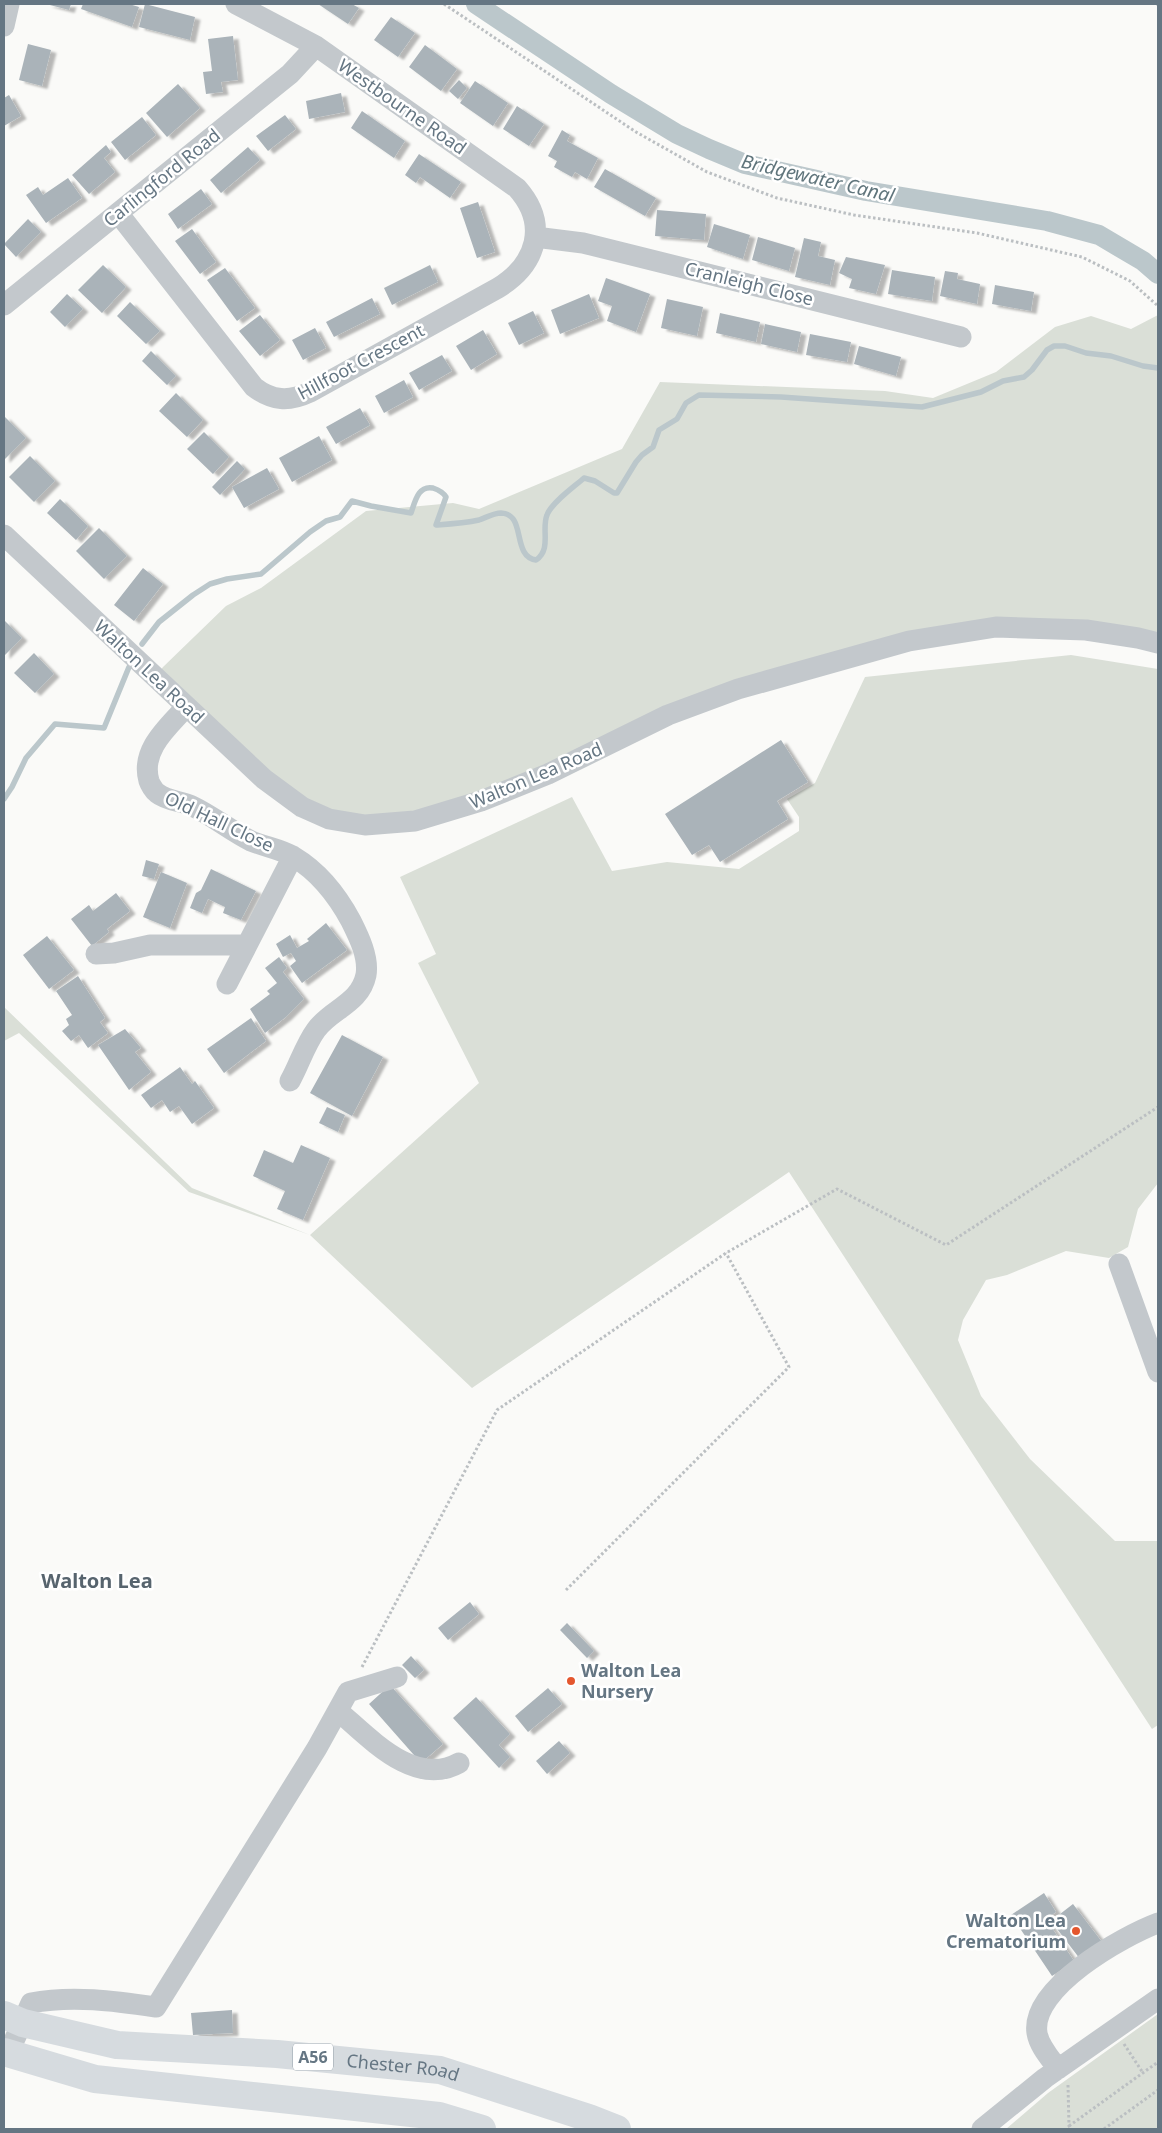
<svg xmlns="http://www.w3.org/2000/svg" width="1162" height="2133" viewBox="0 0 1162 2133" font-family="'Noto Sans',sans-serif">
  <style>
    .green { fill: #dadfd7 }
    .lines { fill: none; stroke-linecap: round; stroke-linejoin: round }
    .stream { stroke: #bbc7cb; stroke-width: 5.5 }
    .canal { stroke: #bbc7cb; stroke-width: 20 }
    .building { fill: #aab3b9; filter: url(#shadow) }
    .path { stroke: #bbbfc2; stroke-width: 3; stroke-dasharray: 2.5 2.5; stroke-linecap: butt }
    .minor { stroke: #c3c8cc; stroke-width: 21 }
    .highway { stroke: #d6dbdf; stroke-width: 28 }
    .poi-dot { fill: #e4572e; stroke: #fff; stroke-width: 2 }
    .labels { text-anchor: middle; stroke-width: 5; stroke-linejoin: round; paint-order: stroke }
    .shield { fill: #fff; stroke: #939fa8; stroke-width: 1 }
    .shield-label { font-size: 16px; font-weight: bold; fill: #657683 }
    .street-label { font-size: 18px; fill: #657683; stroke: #fff }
    .poi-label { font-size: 18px; font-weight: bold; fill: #657683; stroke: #fff; text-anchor: start }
    .water-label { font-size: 19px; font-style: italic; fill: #60757c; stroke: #fff }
    .quarter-label { font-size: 20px; font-weight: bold; fill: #57646e; stroke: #fff }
  </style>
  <defs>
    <filter id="shadow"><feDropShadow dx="5.5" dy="3" stdDeviation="1" flood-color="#0004"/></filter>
  </defs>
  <rect width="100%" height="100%" fill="#fafaf8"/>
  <!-- green -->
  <path class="green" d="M1158,315V643L996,627L738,689L415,821L329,819L155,678L163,667L226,606L261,588L366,511L453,503L479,509L622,449L660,382L885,391L933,398L996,372L1055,327L1091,316L1131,329Z
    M1071,655L1158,669V1183L1138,1209L1128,1247L1109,1258L1066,1251L1007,1275L986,1280L963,1320L958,1340L981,1396L1030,1459L1115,1541H1157L1158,1543V1725L1152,1729L789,1172L472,1388L310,1235L189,1192L19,1033L4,1041V1007L192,1188L310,1235L479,1083L418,963L436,954L400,877L572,797L612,871L667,862L739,869L799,831V817L787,799L815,783L865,677Z
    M1158,2014V2129H1006L1048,2093Z"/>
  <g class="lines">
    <!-- stream -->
    <path class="stream" d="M142,644L159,622L193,595L210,584L227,579L261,574L310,532L326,521L340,517L352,501L371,506L411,513C415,502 418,485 433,488C439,490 443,492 446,497L436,525C450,524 465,523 479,520C485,518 494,513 501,513C527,514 511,556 536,560C552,549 541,529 547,515C551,503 574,487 584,478L595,481L614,493H617L636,462L642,455L653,447L659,430L677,419L686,403L699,395L781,397L922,407L981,392L1003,381L1024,377L1032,370L1047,350L1054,346H1065L1086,353L1111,356L1143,366L1158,368
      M4,799L12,787L26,758L55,724L104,728L129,667"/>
    <!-- canal -->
    <path class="canal" d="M476,4L611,94L677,134L709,149L745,164L866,191L1047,221L1099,235L1143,261L1158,274"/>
  </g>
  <!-- building -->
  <path class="building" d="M46,4H71L69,10Z
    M83,4H129L139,7L132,27L81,9Z
    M145,4L195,17L190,40L139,27Z
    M318,4H352L359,8L348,24Z
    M391,17L415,33L398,57L374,40Z
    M233,36L238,80L221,82L223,92L206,94L203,72L212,71L208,39Z
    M28,44L51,50L42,86L19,80Z
    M425,45L457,69L441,91L409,67Z
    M459,80L467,88L458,99L449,91Z
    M475,81L508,103L493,126L460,103Z
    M178,84L200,108L167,137L146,113Z
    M341,93L345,112L309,119L306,101Z
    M9,95L21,116L4,126V98Z
    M517,106L544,124L529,146L503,129Z
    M362,111L405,141L394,158L351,128Z
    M285,115L296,129L268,151L256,136Z
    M142,117L156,135L125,160L111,142Z
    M562,130L570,135L567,141L598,158L587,179L575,172L572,177L554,167L557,161L548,156Z
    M106,145L111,152L104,158L115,172L89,194L72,175Z
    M248,147L260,160L221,193L210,180Z
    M419,154L461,182L450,198L420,177L416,183L405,175Z
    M605,169L656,198L645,216L594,187Z
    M68,178L82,198L46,223L26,195L38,187L43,195Z
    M201,189L212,204L178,229L168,214Z
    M478,202L495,252L477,258L460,208Z
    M657,210L706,214L704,240L655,236Z
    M28,219L41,232L16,257L4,244Z
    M714,224L750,235L743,259L707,247Z
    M192,229L216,262L200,274L175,241Z
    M758,237L795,248L789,271L752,260Z
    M804,238L821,242L818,256L835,260L830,285L795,277Z
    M846,257L885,265L876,294L849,288L852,279L839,273Z
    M103,265L126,287L102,313L78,290Z
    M430,265L438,282L392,305L384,288Z
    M225,268L255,308L237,321L207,280Z
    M892,270L935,277L932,301L888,294Z
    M945,271L958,273L957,279L980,284L977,304L940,296Z
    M606,278L650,294L636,332L607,321L612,306L598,301Z
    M995,285L1034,292L1031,311L992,304Z
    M67,294L83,309L65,327L50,312Z
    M589,294L599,318L560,334L551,310Z
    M372,298L380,314L334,337L326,322Z
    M667,299L703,307L697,336L661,328Z
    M130,302L160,331L146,344L117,316Z
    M533,311L544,333L519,345L508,323Z
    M720,313L760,322L756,342L716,333Z
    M260,315L280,340L260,356L239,331Z
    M765,324L801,332L797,352L761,344Z
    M315,328L326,348L303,360L292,340Z
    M483,330L497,354L471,370L456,346Z
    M810,334L851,342L847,362L806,355Z
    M859,346L901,357L896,376L854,364Z
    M151,351L176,376L167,385L142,361Z
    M442,355L452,371L419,390L409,373Z
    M404,380L413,397L384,413L375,396Z
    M176,393L203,420L187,437L159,411Z
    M360,408L370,425L336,444L326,427Z
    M4,416L26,438L4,460Z
    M204,432L229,457L213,474L187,449Z
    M319,436L332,460L292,482L279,458Z
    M30,456L55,481L34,502L9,477Z
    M237,461L245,469L220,495L212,487Z
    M267,468L279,489L244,508L232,487Z
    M60,499L88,526L76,540L47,513Z
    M99,528L127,556L104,579L76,551Z
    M143,568L163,584L134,621L114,605Z
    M4,620L22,638L4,656Z
    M34,653L54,674L35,693L14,673Z
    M781,740L808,782L777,801L788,819L720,862L709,845L692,855L665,814Z
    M146,860L159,864L154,879L142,876Z
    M211,869L256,891L241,920L223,913L225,907L208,899L202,913L190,908L196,893L201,890Z
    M161,872L187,883L170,928L143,917Z
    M116,893L130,911L107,929L109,932L92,946L71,919L89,905L93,911Z
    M326,923L347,950L302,983L290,966L296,961L291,953L283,957L276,944L290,935L297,948L309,941L307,939Z
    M47,936L74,970L49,989L23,955Z
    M279,957L287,968L283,972L304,999L286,1017L265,1033L250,1009L270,994L267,991L277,983L265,968Z
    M78,976L105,1018L100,1022L108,1033L88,1048L79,1035L71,1041L62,1031L69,1025L66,1019L72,1015L56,991Z
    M251,1018L266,1041L224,1073L207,1049Z
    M125,1029L141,1048L135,1052L151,1072L129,1090L98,1045Z
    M342,1035L383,1057L352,1116L310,1093Z
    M180,1067L192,1084L195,1081L214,1108L192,1124L179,1106L170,1112L162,1100L151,1108L141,1095Z
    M327,1107L345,1115L338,1132L319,1123Z
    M301,1145L330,1158L303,1220L277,1209L285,1191L253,1176L264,1150L293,1163Z
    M470,1602L479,1614L448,1640L438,1628Z
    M567,1623L594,1651L587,1658L560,1630Z
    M411,1656L424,1670L415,1678L402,1665Z
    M390,1685L443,1744L421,1763L369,1704Z
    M548,1688L562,1704L528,1732L515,1716Z
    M476,1697L510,1734L499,1745L510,1757L499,1768L453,1718Z
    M559,1741L570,1753L547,1774L536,1761Z
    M1044,1893L1056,1912L1046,1919L1074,1961L1052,1976L1011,1915Z
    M1073,1904L1102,1942L1080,1959L1051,1921Z
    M232,2010L233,2033L193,2035L191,2013Z"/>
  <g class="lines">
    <!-- path -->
    <path class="path" d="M444,4L636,132L707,172L777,198L854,215L977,233L1082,257L1130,281L1158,306
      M1156,4H1158
      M566,1590L789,1367L726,1253
      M362,1667L497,1410L726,1253L837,1189L946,1245L1158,1107
      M1124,2044L1143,2073
      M1068,2085L1069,2126L1071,2129
      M1069,2126L1158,2062
      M1104,2129L1158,2090"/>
    <!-- minor -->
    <path class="minor" d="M4,26L9,4
      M118,213L254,387C272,401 289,402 310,392L498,288C537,264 549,224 517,188L316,46L236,4
      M535,237L583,243L961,337
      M4,305L290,74L316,46
      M4,535L264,779L302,807L329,819L365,825L415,821L481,801L548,774L668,715L738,689L909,641L996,627L1086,630L1138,638L1158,643
      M186,707C168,727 140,750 149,781C150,784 154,791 157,793C167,801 181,801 192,806C213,816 231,831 251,841C265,847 281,849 294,857C319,872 337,895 351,921C359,937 369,957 366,975C360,1004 331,1009 316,1030C305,1045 299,1065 290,1081
      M96,954L114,953L150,945H247
      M227,984L293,856
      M1119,1264L1158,1372
      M338,1711C369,1737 414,1788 459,1763
      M8,2054L31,2003C72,1995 115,2001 156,2007L317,1748L348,1692L397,1677
      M1058,2069C1050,2058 1039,2046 1037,2033C1030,1988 1123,1936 1158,1923
      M982,2129L1045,2078L1158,1999"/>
    <!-- highway -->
    <g class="highway">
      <path id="s1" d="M4,2015L23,2023L117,2045L277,2054L440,2070L589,2118L617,2129"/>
      <path d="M4,2052L95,2079L439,2116L482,2129"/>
    </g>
  </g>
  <!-- markers -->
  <g class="poi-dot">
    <circle cx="571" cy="1681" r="5"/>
    <circle cx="1076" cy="1931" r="5"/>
  </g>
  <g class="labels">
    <!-- shield labels -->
    <rect class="shield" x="293" y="2043.5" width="40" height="27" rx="4"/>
    <g class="shield-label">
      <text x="313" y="2063">A56</text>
    </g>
    <!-- street labels -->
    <g class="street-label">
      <text transform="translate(402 107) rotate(35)" y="6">Westbourne Road</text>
      <text transform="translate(162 178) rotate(-39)" y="6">Carlingford Road</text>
      <text transform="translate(749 284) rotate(14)" y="6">Cranleigh Close</text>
      <text transform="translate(361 362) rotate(-28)" y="6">Hillfoot Crescent</text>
      <text transform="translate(149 672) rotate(43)" y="6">Walton Lea Road</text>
      <text transform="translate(536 776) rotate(-23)" y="6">Walton Lea Road</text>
      <text transform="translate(219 822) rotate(25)" y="6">Old Hall Close</text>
      <text dy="6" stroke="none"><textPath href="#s1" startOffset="404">Chester Road</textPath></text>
    </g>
    <!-- poi labels -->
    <g class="poi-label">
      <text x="581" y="1677">Walton Lea<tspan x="581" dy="21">Nursery</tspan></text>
      <text x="1066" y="1927" text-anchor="end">Walton Lea<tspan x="1066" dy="21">Crematorium</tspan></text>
    </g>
    <!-- water labels -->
    <g class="water-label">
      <text transform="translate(818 178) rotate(13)" y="7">Bridgewater Canal</text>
    </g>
    <!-- quarter labels -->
    <g class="quarter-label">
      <text x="97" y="1588">Walton Lea</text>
    </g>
  </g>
  <!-- border -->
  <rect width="1162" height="2133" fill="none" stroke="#657683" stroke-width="10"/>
</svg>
